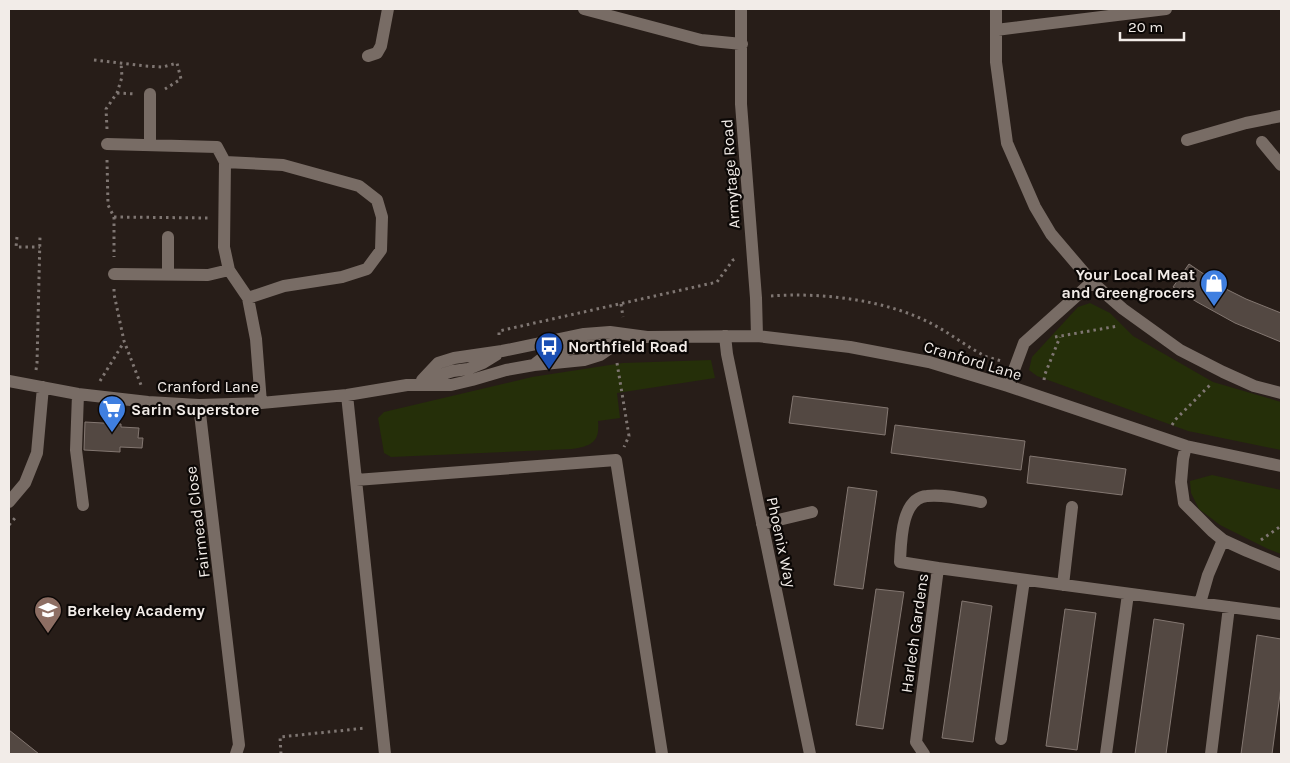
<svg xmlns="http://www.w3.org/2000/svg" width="1290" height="763" viewBox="0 0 1290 763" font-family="Karla,sans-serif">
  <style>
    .green { fill: #252f09 }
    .building { fill: #534842; stroke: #837771 }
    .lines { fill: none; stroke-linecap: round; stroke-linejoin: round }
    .path { stroke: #7f7672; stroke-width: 3; stroke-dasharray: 2.5 4; stroke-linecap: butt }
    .minor { stroke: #786c65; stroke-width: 12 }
    .labels { text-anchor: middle; stroke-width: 4.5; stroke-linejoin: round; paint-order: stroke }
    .street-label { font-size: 16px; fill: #f2ece8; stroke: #0c0806 }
    .poi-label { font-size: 16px; font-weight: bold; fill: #f2ece8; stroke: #0c0806; text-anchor: start }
  </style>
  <rect width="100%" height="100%" fill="#271d18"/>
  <!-- green -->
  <path class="green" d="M1090,303L1110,313L1133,336L1213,382L1281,402V450L1188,431L1037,376L1029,370L1032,357L1078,307Z
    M711,360L715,378L617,393L620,418L598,421C600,442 592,446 572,449L391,457L384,453L378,418L384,412L532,377L623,363Z
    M1212,475L1281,490V554L1268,549L1220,525L1199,509L1191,493L1190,481Z"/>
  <!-- building -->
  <path class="building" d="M1189,264L1226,289L1246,299L1281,313V342L1235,323L1197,302L1173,287Z
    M793,396L888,408L885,435L789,423Z
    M85,422L121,424V427L139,428L138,438H143L142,448L120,447V452L84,450Z
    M895,425L1025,441L1021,470L891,453Z
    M1030,456L1126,469L1122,495L1027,483Z
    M848,487L877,491L863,589L834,585Z
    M876,589L904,592L883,729L856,725Z
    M962,601L992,606L973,742L942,738Z
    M1065,609L1096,613L1077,750L1046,746Z
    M1154,619L1184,624L1166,754H1135Z
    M1257,635L1281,639V687L1272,754H1241Z
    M9,730L39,754H9Z"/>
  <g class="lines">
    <!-- path -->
    <path class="path" d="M94,60L145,66L163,67L177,63L181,79L165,89
      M117,93L135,94
      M107,129L106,109L117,93L122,77L121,63
      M107,160L108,205L114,217V257
      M114,217L209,218
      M17,237L16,247H40
      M114,289V294L124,341L141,385
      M771,296C821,292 889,300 934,325C951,334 966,346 983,355C988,358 995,359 1001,361
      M621,304L623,317
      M499,335V331L717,282L733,260L737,258
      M1055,337L1118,326
      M617,363L629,436L624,447
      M36,370L37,363L40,236
      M1044,380L1045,374L1060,337
      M100,381L124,342
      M1172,425L1176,419L1211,384
      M9,525L15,518
      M1261,540L1281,526
      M281,754L280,737L366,728"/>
    <!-- minor -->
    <path class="minor" d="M584,9L701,40L742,44
      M741,9V104L756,298L757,336
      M996,9V62L1007,143L1035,207L1051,234L1092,282L1123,309L1180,350L1223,372L1254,386L1281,393
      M996,30L1166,9
      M368,56L377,53L381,46L388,9
      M1187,140L1246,123L1281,116
      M1262,142L1281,165
      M107,144L217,147L225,162L224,247L229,270L248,298L256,339L261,403
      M150,145V94
      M225,162L283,165L359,186L377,200L382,217L381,250L367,269L342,277L284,286L248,298
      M168,237V274
      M114,274L208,275L229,270
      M725,336L727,354L810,754
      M535,364L549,353L585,346L615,344
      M422,380L438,363L454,358L502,351L584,334L610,332L647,337L757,336L850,347L929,362L1008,386L1186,446L1281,466
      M424,380L453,371L468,369L483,363L496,355
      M9,381L78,394L148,402L199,405L261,403L347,395L407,385H451L472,380L506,370L534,365L584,360L600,355L616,344
      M1008,386L1024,343L1092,282
      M78,394L76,450L83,505
      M347,395L385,754
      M199,405L239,745L236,754
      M1186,446L1183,459L1181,482L1184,503L1212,531L1223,540L1247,551L1281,565
      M356,480L616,460L662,754
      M9,502L25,483L37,453L43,387
      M762,524L812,512
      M938,568L900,562C901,542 901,498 927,496C944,494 964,499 981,502
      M1063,585L1072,507
      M1200,603L1208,575L1223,540
      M1001,739L1024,580
      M924,754L916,742L938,568L1281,614
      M1106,754L1128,594
      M1211,754L1229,607"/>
  </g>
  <!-- icons -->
  <defs>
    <g id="shop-pin" transform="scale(1.4375)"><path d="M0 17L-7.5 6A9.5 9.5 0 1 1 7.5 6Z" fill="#3f7fe0" stroke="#0c0806"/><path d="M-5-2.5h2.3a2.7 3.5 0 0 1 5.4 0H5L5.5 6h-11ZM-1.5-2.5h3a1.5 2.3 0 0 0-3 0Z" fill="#fff"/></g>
    <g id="bus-pin" transform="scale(1.4375)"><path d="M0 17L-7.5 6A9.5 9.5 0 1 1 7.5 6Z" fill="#1a4fb4" stroke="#0c0806"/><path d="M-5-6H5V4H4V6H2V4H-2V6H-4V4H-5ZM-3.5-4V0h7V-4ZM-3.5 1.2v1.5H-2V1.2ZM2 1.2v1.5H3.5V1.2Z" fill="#fff"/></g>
    <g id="supermarket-pin" transform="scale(1.4375)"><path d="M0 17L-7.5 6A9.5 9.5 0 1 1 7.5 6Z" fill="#3f7fe0" stroke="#0c0806"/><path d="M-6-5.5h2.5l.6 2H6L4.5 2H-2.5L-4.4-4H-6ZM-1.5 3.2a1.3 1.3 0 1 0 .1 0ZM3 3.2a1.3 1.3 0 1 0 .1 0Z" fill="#fff"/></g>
    <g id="school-pin" transform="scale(1.4375)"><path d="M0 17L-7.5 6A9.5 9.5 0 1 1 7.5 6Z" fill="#8d6e63" stroke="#0c0806"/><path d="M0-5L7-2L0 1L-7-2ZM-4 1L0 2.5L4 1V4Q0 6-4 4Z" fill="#fff"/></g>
  </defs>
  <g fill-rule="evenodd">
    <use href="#shop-pin" x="1214" y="283"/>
    <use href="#bus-pin" x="549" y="346"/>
    <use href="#supermarket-pin" x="112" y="409"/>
    <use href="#school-pin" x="48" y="610"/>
  </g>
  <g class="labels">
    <!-- street labels -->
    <g class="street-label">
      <text transform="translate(730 174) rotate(-94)" y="6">Armytage Road</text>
      <text transform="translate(973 360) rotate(17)" y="6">Cranford Lane</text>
      <text x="208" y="392">Cranford Lane</text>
      <text transform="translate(197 522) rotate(-97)" y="6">Fairmead Close</text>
      <text transform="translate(782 542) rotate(78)" y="6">Phoenix Way</text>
      <text transform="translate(914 633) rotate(-82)" y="6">Harlech Gardens</text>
    </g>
    <!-- poi labels -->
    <g class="poi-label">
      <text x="1195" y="280" text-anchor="end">Your Local Meat<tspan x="1195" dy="18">and Greengrocers</tspan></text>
      <text x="568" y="352">Northfield Road</text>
      <text x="131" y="415">Sarin Superstore</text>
      <text x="67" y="616">Berkeley Academy</text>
    </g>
  </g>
  <!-- border -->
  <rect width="1290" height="763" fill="none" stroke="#f2ece8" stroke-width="20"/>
  <!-- scale -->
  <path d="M1120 32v8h64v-8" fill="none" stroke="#f2ece8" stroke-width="2.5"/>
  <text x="1128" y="32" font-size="15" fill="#f2ece8" stroke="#0c0806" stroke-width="4" paint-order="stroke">20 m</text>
</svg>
